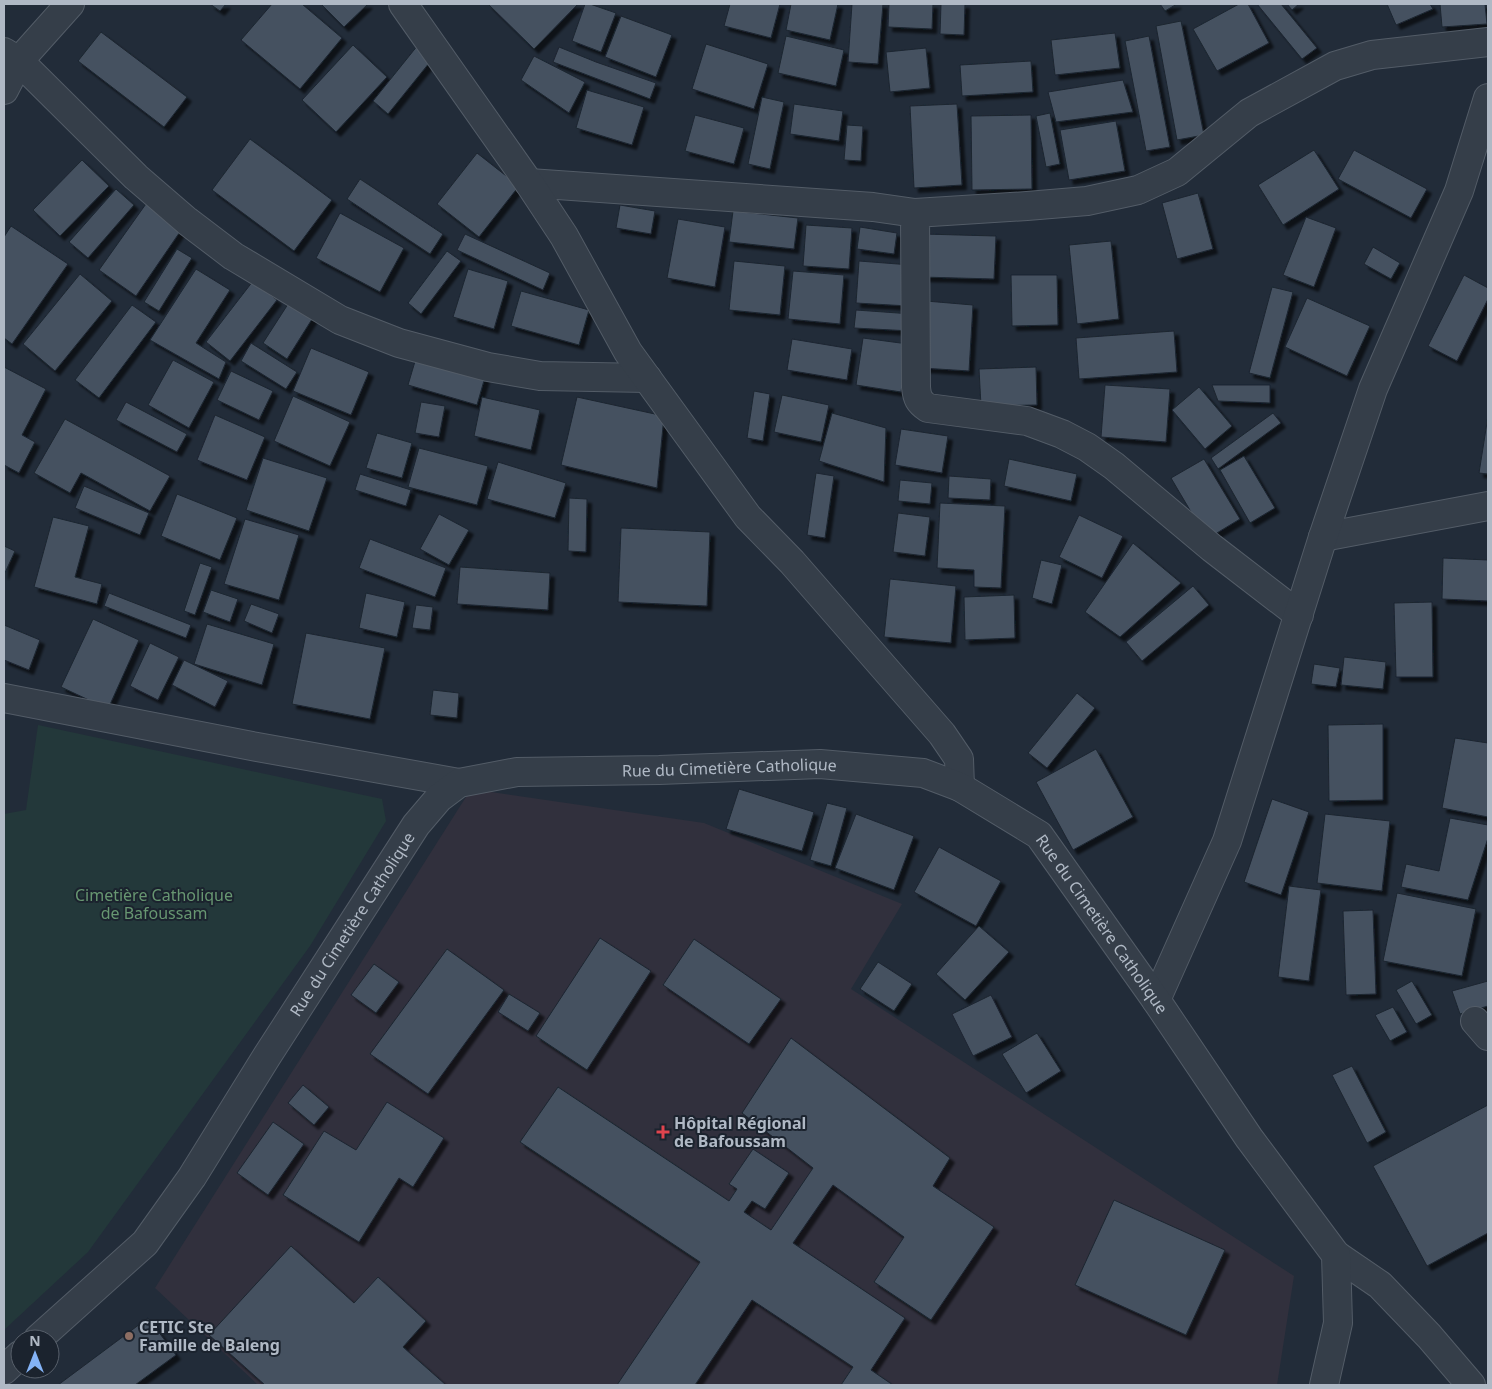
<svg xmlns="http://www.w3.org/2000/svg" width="1492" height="1389" viewBox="0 0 1492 1389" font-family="'Noto Sans',sans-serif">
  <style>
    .medical { fill: #31303d }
    .green { fill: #23383a }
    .building { fill: #455160; stroke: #1c2530; filter: url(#shadow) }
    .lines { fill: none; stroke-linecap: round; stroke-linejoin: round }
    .minor-casing { stroke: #535c67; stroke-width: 30 }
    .tertiary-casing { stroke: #535c67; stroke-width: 30 }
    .minor { stroke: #353e49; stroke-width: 28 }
    .tertiary { stroke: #353e49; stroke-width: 28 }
    .health-dot { fill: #e0444e; stroke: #1b232e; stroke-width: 2 }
    .education-dot { fill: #8d6e63; stroke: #1b232e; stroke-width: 2 }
    .labels { text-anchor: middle; stroke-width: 4; stroke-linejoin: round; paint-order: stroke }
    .street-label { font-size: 16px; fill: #b0b9c5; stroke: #1b232e }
    .park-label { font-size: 16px; fill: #679671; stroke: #1b232e }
    .poi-label { font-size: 16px; font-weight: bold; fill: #b0b9c5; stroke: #1b232e; text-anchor: start }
  </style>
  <defs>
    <filter id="shadow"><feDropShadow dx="4.5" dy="4.5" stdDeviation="1" flood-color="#0009"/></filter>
  </defs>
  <rect width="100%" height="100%" fill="#222c39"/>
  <!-- medical -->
  <path class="medical" d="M471,789L704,823L902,904L851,989L1294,1276L1277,1385H258L155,1288Z"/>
  <!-- green -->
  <path class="green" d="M38,725L382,799L386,821L310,946L88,1252L4,1330V814L26,810Z"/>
  <!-- building -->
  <path class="building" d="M210,4H226L220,11Z
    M272,4H302L342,38L300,89L241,40Z
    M321,4H368L344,27Z
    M488,4H578L534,49Z
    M585,4H590L616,13L601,52L572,41Z
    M730,4H780L771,38L724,26Z
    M791,4H838L830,40L786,30Z
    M852,4H883L878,64L848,62Z
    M889,4H933L932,29L888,27Z
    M941,4H965L964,35L940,34Z
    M1160,4H1177L1165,11Z
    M1239,4H1248L1269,43L1217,71L1193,29Z
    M1257,4H1281L1317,48L1302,59Z
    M1287,4H1299L1292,10Z
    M1387,4H1430L1433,9L1396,25Z
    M1440,4H1485L1487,24L1442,27Z
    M621,16L672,35L656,77L605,57Z
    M1181,21L1204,135L1177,140L1156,26Z
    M101,32L187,97L164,127L78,61Z
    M1115,33L1120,68L1055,75L1051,40Z
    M786,36L844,50L836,86L778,73Z
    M1149,36L1170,147L1146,151L1125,41Z
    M706,44L768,64L754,109L692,89Z
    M353,45L387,77L336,132L302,100Z
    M418,45L434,57L388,114L373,101Z
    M559,47L596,62L656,83L650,99L553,62Z
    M926,48L930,88L890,92L886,52Z
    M534,56L585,82L569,113L521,80Z
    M1031,61L1033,92L962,96L960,65Z
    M1123,80L1133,112L1056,122L1048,92Z
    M587,90L644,107L632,145L576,128Z
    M762,97L784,102L770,169L748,164Z
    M794,104L843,111L839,141L790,134Z
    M957,104L962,185L914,188L910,106Z
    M1050,113L1060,164L1046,167L1036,116Z
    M695,115L744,128L734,164L685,151Z
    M1031,115L1032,189L972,190L971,116Z
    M1116,121L1125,171L1069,180L1060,130Z
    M847,125L863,126L861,161L844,160Z
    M250,139L332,200L294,251L212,190Z
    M1314,150L1339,189L1283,225L1258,185Z
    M1354,150L1427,189L1411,218L1338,179Z
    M477,153L519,186L479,237L437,204Z
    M82,160L109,186L60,236L33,210Z
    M360,179L443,234L430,254L347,199Z
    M116,189L134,205L88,258L69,242Z
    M1198,193L1213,249L1177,259L1162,203Z
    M148,201L184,226L136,296L99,270Z
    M620,205L655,211L651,234L616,228Z
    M733,211L798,218L794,249L729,242Z
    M340,213L404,248L380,292L316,258Z
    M1306,217L1336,228L1314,287L1283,275Z
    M678,219L725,227L715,287L667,278Z
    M806,225L852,228L849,269L803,266Z
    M11,226L68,264L12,344L4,338V237Z
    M860,227L897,233L894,254L857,249Z
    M465,234L550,273L543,290L457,250Z
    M923,234L996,236L994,279L921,277Z
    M1111,241L1119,319L1077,324L1069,245Z
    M1373,247L1400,263L1391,279L1364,264Z
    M177,249L192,258L159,311L144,302Z
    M447,251L461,261L421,314L408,303Z
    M734,261L785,266L780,315L729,310Z
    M859,261L911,265L908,306L856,303Z
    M196,269L230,290L196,343L226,362L219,379L150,340Z
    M468,269L508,281L494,329L453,317Z
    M793,271L844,275L840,324L788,319Z
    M80,274L112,301L55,371L23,344Z
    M1011,275H1057L1058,325L1012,326Z
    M1464,275L1488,288V299L1457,361L1428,346Z
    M253,281L277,300L230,361L206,342Z
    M1272,287L1293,292L1270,378L1249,373Z
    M521,291L589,310L579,345L511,326Z
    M1307,298L1370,326L1347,376L1285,347Z
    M290,301L314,316L287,359L263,343Z
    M926,301L973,305L969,371L922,368Z
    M132,305L156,322L99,398L75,380Z
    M856,310L912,314L911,331L854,328Z
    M1174,331L1177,372L1079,379L1076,338Z
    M863,338L908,344L901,392L856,385Z
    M792,339L852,349L847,380L787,370Z
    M251,343L297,372L286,389L241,361Z
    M311,348L369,372L351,415L293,391Z
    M416,358L485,377L477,405L408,385Z
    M173,360L214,382L189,428L148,405Z
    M4,367L46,389L22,435L35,442L19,473L4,465Z
    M1036,367L1037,405L981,406L979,369Z
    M231,371L273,391L259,420L217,400Z
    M1105,385L1170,389L1166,442L1101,437Z
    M1212,385H1270V403L1218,401Z
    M1199,387L1232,426L1205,449L1172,410Z
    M754,391L770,394L763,441L747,438Z
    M782,395L829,405L821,442L774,432Z
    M293,396L350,422L330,466L274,441Z
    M482,397L540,410L531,450L474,436Z
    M577,397L664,416L657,488L561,465Z
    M126,402L187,434L177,452L116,420Z
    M421,402L445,406L439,437L415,433Z
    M832,413L886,428L884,482L819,461Z
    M1273,413L1281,423L1218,469L1211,458Z
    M215,415L265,437L247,480L197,460Z
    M1488,416V474L1479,473Z
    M65,419L170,476L150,511L81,473L70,493L34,473Z
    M901,429L948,436L942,473L895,465Z
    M377,433L412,443L402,478L366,468Z
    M419,448L488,466L477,505L408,487Z
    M1244,456L1275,508L1250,523L1220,470Z
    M263,458L327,478L309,531L246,510Z
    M1009,459L1077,474L1071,501L1004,486Z
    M1204,459L1240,519L1207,539L1171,478Z
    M498,462L566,483L555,518L487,499Z
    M816,473L834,476L825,538L807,535Z
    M360,474L411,490L406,506L355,490Z
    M949,476L991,479L990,500L948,498Z
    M900,480L932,483L930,504L898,501Z
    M84,486L149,513L140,535L75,508Z
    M177,494L237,518L220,560L161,536Z
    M569,498L587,499L586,552L568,551Z
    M940,503L1005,506L1001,588L974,587V570L937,568Z
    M898,513L930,517L925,556L893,552Z
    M439,514L469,530L449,565L420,549Z
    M1079,515L1123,536L1102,578L1059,557Z
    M53,517L89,526L75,577L102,584L97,604L34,587Z
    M245,519L299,535L279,600L224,584Z
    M621,528L710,532L707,606L618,602Z
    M370,539L446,568L435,597L359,568Z
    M1133,543L1181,583L1120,637L1085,612Z
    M4,546L15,551L4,575Z
    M1443,558L1488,560V601L1442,599Z
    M1041,560L1062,565L1052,604L1032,598Z
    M200,563L212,567L195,615L184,611Z
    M460,567L550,573L548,610L457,604Z
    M890,579L956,586L951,643L884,637Z
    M1193,586L1209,605L1142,661L1126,642Z
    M211,590L238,599L230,622L203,612Z
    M109,593L191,625L186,638L104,606Z
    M366,593L405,602L397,637L359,628Z
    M1014,595L1015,638L965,640L964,597Z
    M1432,602L1433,677H1396L1394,603Z
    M251,604L279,614L272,633L244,621Z
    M416,605L433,607L430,630L412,628Z
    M93,619L139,640L108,709L61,687Z
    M207,624L274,644L262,685L194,664Z
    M4,625L40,640L29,670L4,660Z
    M306,633L385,648L370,719L292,704Z
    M150,643L179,657L158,700L130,686Z
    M1344,657L1386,662L1383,689L1341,685Z
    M184,660L228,681L215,707L172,685Z
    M1314,664L1340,668L1336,687L1311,684Z
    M433,690L459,693L457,718L430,715Z
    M1077,693L1095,708L1047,768L1028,753Z
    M1383,724V800L1329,801L1328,725Z
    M1455,738L1488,743V817L1442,808Z
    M1096,749L1133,817L1073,850L1036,782Z
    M739,789L814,812L802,851L726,829Z
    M1272,799L1309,812L1281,895L1244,882Z
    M827,803L847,808L831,866L810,860Z
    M856,814L914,836L894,890L835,868Z
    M1325,814L1390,821L1382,891L1317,883Z
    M1450,818L1488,825V838L1468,900L1401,887L1406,864L1439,871Z
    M939,847L1001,881L976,926L914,892Z
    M1289,886L1321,890L1309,981L1278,977Z
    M1397,893L1476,909L1462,976L1383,961Z
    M1373,910L1376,994L1346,995L1343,911Z
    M979,926L1009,952L965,1000L936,974Z
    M600,938L651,971L587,1070L536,1036Z
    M694,939L781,999L749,1044L663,985Z
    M447,949L504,990L428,1094L370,1054Z
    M878,962L912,984L894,1011L860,989Z
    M374,964L399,982L376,1013L351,995Z
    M1412,981L1432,1015L1416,1024L1396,990Z
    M1488,981V1006L1460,1014L1452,991Z
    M509,994L540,1013L528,1031L498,1012Z
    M991,995L1012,1037L973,1056L952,1014Z
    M1393,1007L1407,1032L1390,1041L1375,1015Z
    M1037,1033L1061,1071L1026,1093L1002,1054Z
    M791,1038L950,1158L933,1186L994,1227L931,1320L874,1282L904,1237L833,1185L793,1243L905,1318L871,1370L893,1385H841L853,1367L752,1300L695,1385H617L700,1262L520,1142L558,1087L729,1201L737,1189L729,1184L753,1149L789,1173L765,1209L752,1201L744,1212L771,1230L813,1168L742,1113Z
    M1352,1066L1386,1132L1367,1143L1332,1075Z
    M303,1085L329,1107L314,1125L288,1103Z
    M387,1102L444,1138L413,1187L399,1178L359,1242L283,1195L324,1131L356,1150Z
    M1488,1105V1233L1427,1266L1373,1166Z
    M273,1122L304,1144L268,1195L237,1173Z
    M1114,1200L1225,1250L1186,1335L1075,1285Z
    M291,1246L354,1303L378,1277L426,1321L403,1347L446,1385H265L209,1335Z
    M148,1318L176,1355L135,1385H58Z"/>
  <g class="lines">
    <!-- minor casing -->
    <g class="minor-casing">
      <path id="minor" d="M4,52L19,61L136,177L187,221L233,256L340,320L399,343L488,367L540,376L647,378
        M4,90L19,61L70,4
        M529,183L873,207L915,213L1027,206L1087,201L1138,190L1177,172L1249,113L1335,66L1372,55L1488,42
        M915,213L916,387C917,398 919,402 928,408L1027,421L1062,434L1087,447L1114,466L1212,548L1299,615
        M1323,537L1488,506
        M4,698L257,747L459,783
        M1475,1021L1488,1036
        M1336,1255L1380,1285L1429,1336L1471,1385"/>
    </g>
    <!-- tertiary casing -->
    <g class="tertiary-casing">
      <g id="tertiary">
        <path d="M403,4L529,183L564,236L628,352L748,517L792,562L942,734L959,759L960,787"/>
        <path d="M1156,1000L1227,841L1323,537L1373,389L1459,191L1488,98"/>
        <path id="s1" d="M38,1339L145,1243L192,1177L267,1056L416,825L439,798L459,783L517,772L659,770L820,764L923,773L960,787L1039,835L1156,1000L1249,1138L1336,1255L1338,1323L1324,1385"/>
        <path d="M4,1370L20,1355"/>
      </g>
    </g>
    <!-- minor -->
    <use href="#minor" class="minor"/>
    <!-- tertiary -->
    <use href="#tertiary" class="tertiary"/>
  </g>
  <!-- markers -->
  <path class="health-dot" d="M660.5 1124.5h5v5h5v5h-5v5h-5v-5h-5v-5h5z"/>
  <circle class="education-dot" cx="129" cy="1336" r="5"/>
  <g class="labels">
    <!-- street labels -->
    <g class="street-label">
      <text dy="6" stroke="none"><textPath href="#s1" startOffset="974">Rue du Cimetière Catholique</textPath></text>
      <text dy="6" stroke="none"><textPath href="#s1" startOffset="524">Rue du Cimetière Catholique</textPath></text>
      <text dy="6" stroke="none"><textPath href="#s1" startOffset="1409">Rue du Cimetière Catholique</textPath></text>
    </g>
    <!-- park labels -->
    <g class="park-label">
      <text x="154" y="901">Cimetière Catholique<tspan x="154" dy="18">de Bafoussam</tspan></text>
    </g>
    <!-- poi labels -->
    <g class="poi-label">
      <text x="674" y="1129">Hôpital Régional<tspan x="674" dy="18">de Bafoussam</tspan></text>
      <text x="139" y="1333">CETIC Ste<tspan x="139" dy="18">Famille de Baleng</tspan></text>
    </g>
  </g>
  <!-- border -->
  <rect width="1492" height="1389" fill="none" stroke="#b0b9c5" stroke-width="10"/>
  <!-- north arrow -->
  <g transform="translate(35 1354)"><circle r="24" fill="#1b232e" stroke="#575f6a"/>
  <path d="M0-4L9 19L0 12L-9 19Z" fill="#84b3f6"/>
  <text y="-8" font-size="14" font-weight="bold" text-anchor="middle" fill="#b0b9c5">N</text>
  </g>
</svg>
